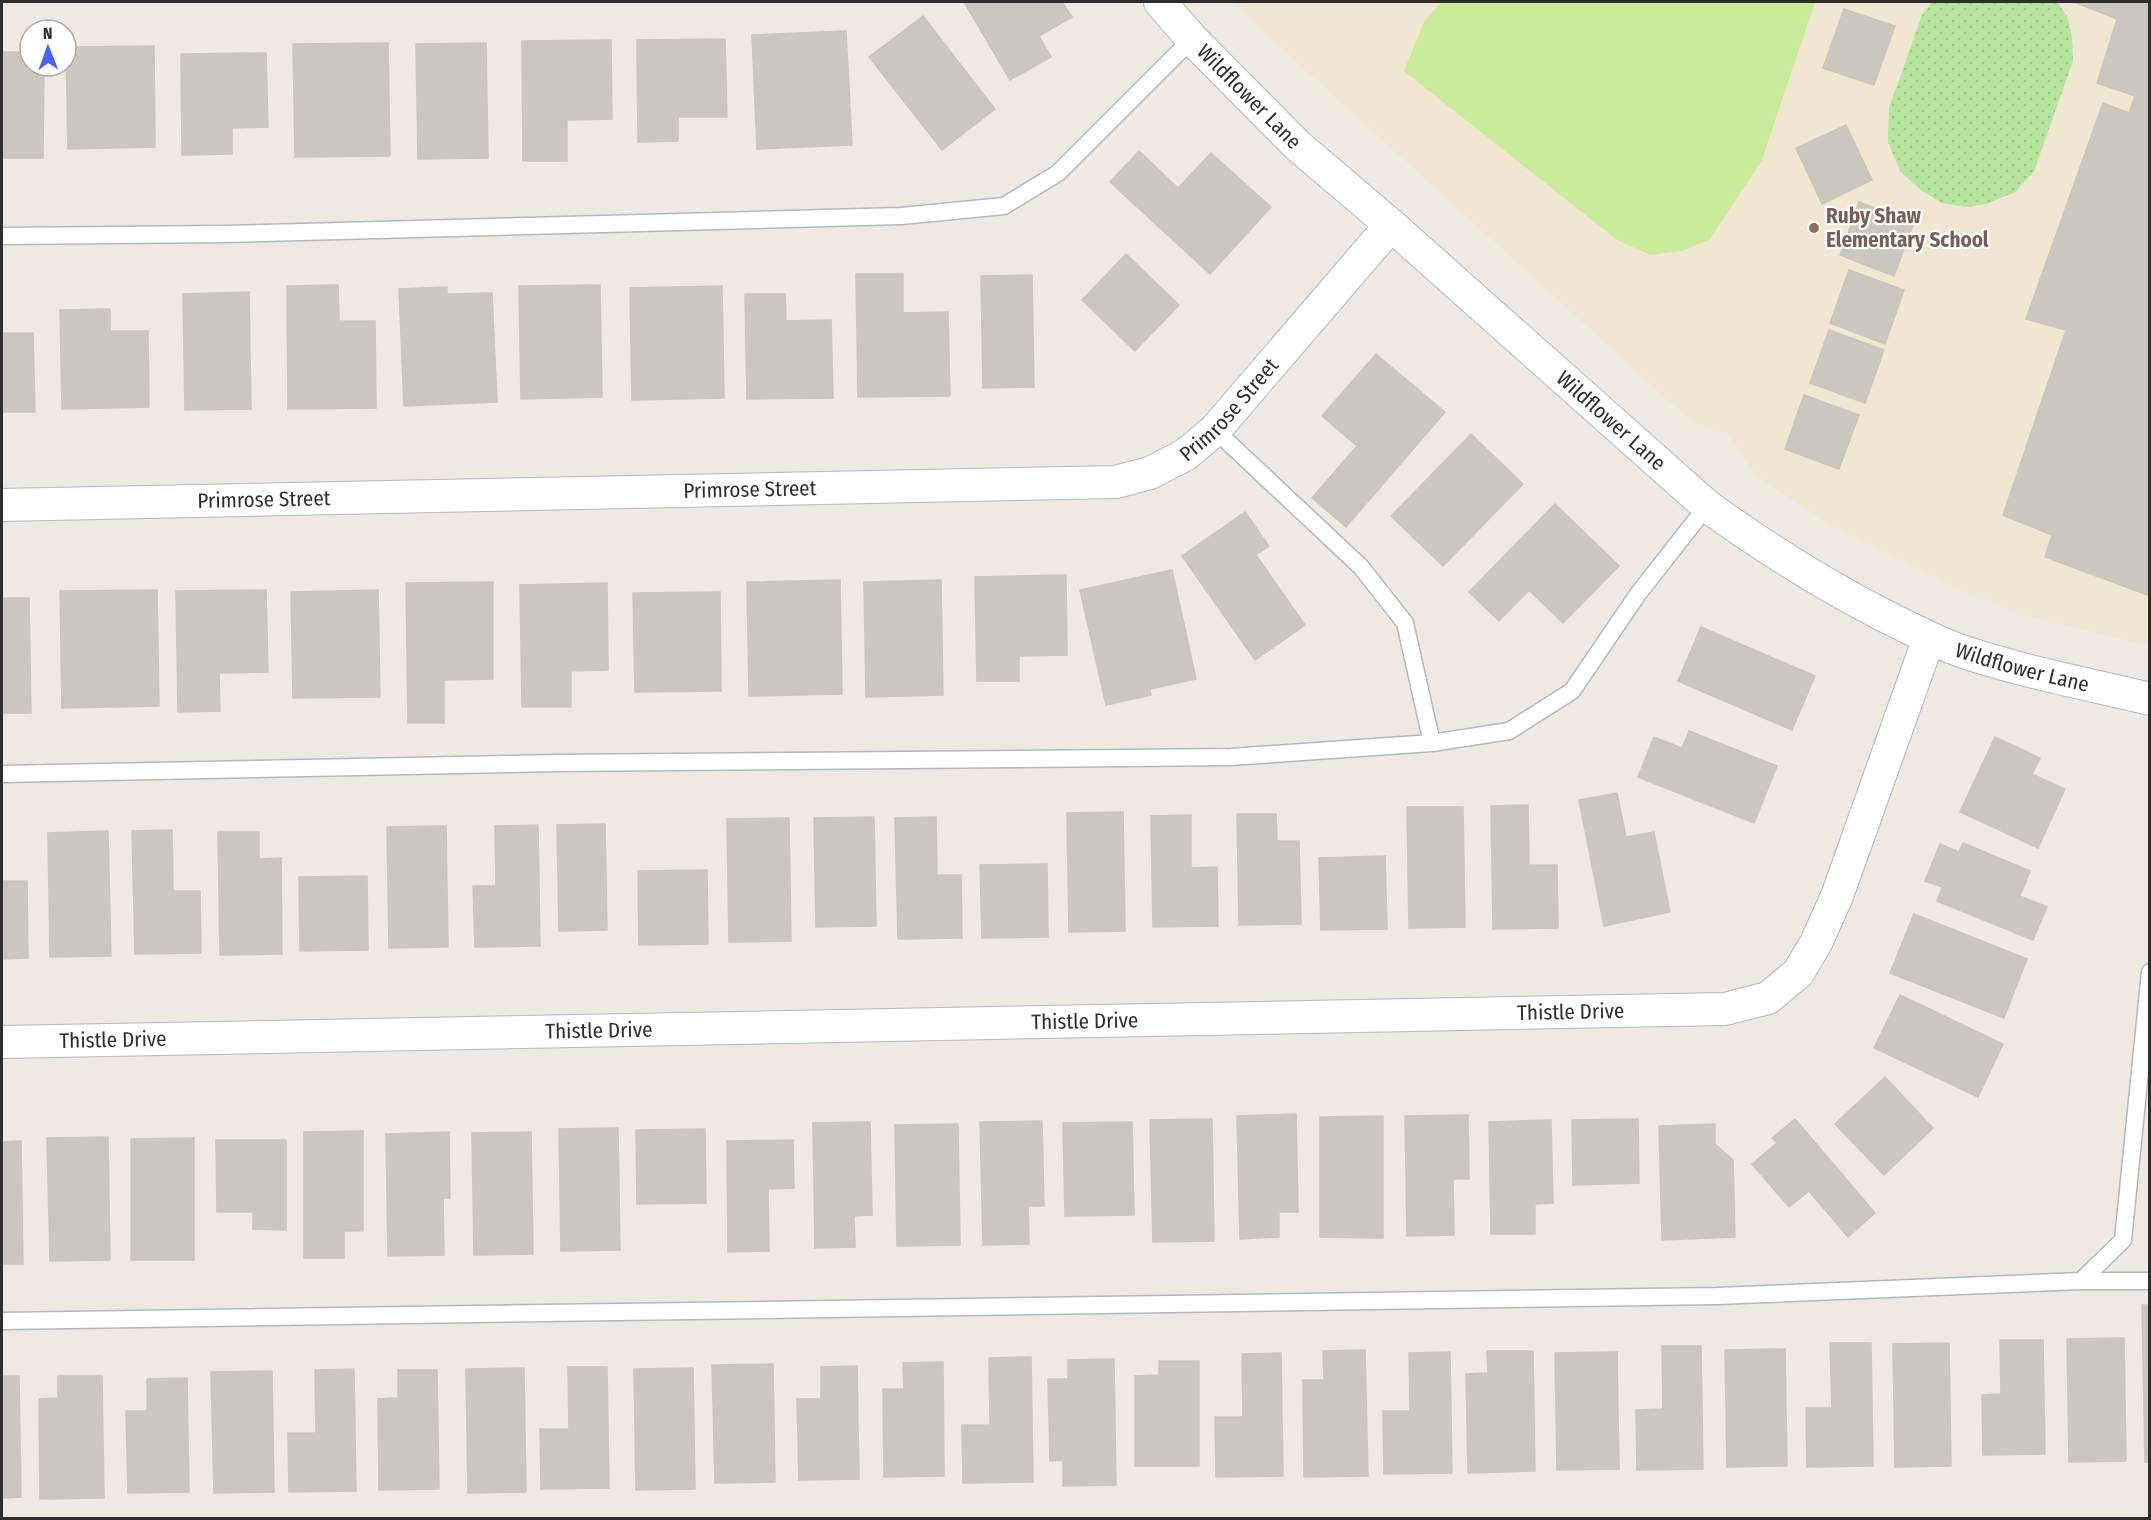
<svg xmlns="http://www.w3.org/2000/svg" width="2151" height="1520" viewBox="0 0 2151 1520" font-family="'Fira Sans Condensed',sans-serif">
  <style>
    .education { fill: #f0e6d1 }
    .park { fill: url(#park-dots) }
    .pitch { fill: #c9ec9a }
    .building { fill: #cbc7bf; stroke: #cbc5ba; stroke-width: 1.5 }
    .lines { fill: none; stroke-linecap: round; stroke-linejoin: round }
    .service-casing { stroke: #b4b7c1; stroke-width: 19 }
    .minor-casing { stroke: #b4b7c1; stroke-width: 34 }
    .service { stroke: #fff; stroke-width: 16 }
    .minor { stroke: #fff; stroke-width: 32 }
    .education-dot { fill: #8d6e63; stroke: #fff; stroke-width: 2 }
    .labels { text-anchor: middle; stroke-width: 4.5; stroke-linejoin: round; paint-order: stroke }
    .street-label { font-size: 21px; fill: #2e2e2e; stroke: #fff }
    .education-label { font-size: 21px; font-weight: bold; fill: #785e54; stroke: #fff; text-anchor: start }
  </style>
  <defs>
    <pattern id="park-dots" width="8" height="8" patternUnits="userSpaceOnUse" patternTransform="scale(1.5)"><rect width="8" height="8" fill="#b6e59e"/><path d="M2 2h.1M6 6h.1" fill="none" stroke="#9dc588" stroke-width="1.8" stroke-linecap="round"/></pattern>
  </defs>
  <rect width="100%" height="100%" fill="#efe9e1"/>
  <!-- education -->
  <path class="education" d="M1235,2H2149V646L2026,615L1945,583L1835,528L1756,476L1728,434L1692,422L1266,34Z"/>
  <!-- park -->
  <path class="park" d="M1932,2H2057L2067,16L2072,37L2073,61L2034,171L2015,192L1986,204L1967,207L1942,203L1922,191L1900,171L1888,142L1889,108L1922,15Z"/>
  <!-- pitch -->
  <path class="pitch" d="M1441,2H1815L1762,160L1709,240L1681,251L1650,255L1617,240L1404,71L1424,22Z"/>
  <!-- building -->
  <path class="building" d="M964,2H1062L1072,17L1039,36L1051,57L1010,80Z
    M2074,2H2150V596L2045,557L2052,535L2003,515L2066,330L2026,319L2103,103L2129,113L2135,96L2097,83L2117,19Z
    M1844,9L1895,26L1874,85L1823,68Z
    M923,16L995,109L942,150L869,57Z
    M846,31L852,145L757,149L752,35Z
    M725,39L727,117H678V141L638,142L637,40Z
    M611,40L612,119L567,120V161H523L522,41Z
    M388,43L390,156L295,157L293,44Z
    M486,43L488,158L418,159L416,44Z
    M154,46L155,147L68,149L66,47Z
    M2,52H30V66H44L43,158H2Z
    M266,53L268,127L232,128V154L182,155L181,54Z
    M1846,125L1872,180L1822,204L1796,148Z
    M1139,151L1178,188L1211,153L1271,207L1210,274L1110,182Z
    M1859,202L1914,222L1894,276L1840,255Z
    M1126,254L1179,305L1135,351L1082,300Z
    M1849,270L1904,290L1885,344L1830,323Z
    M856,274H903V313L948,312L950,396L858,397Z
    M1032,275L1034,387L983,388L981,276Z
    M338,285L339,321H375L376,408L288,409L287,286Z
    M600,285L602,397L521,399L519,286Z
    M722,286L724,398L632,400L630,288Z
    M447,287V294L492,293L497,402L404,406L399,289Z
    M249,292L251,409L185,410L183,294Z
    M745,294H785L786,321L831,320L833,398L747,399Z
    M110,309V331H148L149,407L62,409L60,310Z
    M1829,330L1884,350L1865,403L1810,383Z
    M2,333H33L35,412H2Z
    M1376,354L1445,412L1346,527L1312,498L1357,446L1322,416Z
    M1804,395L1859,415L1839,469L1785,449Z
    M1471,434L1523,484L1443,566L1391,516Z
    M1555,504L1619,566L1563,623L1529,590L1499,621L1469,592Z
    M1245,512L1269,546L1256,555L1305,625L1255,660L1182,556Z
    M1172,570L1196,679L1150,689L1151,695L1106,705L1080,590Z
    M1066,575L1067,655L1019,656V681H977L975,577Z
    M840,580L842,694L749,696L747,582Z
    M941,580L943,695L866,697L864,582Z
    M493,582V679L444,680V723H408L406,583Z
    M607,583L608,670L571,671V707H522L520,585Z
    M157,590L159,706L62,708L60,591Z
    M266,590L268,672L219,673L220,711L178,712L176,591Z
    M378,590L380,697L293,698L291,592Z
    M720,592L721,691L635,692L633,593Z
    M2,598H29L31,713H2Z
    M1701,627L1815,676L1792,730L1678,681Z
    M1689,731L1777,766L1754,823L1638,777L1654,737L1682,748Z
    M1995,737L2040,758L2032,774L2065,789L2038,848L1960,812Z
    M1617,793L1626,837L1654,832L1670,912L1604,926L1579,800Z
    M1528,805L1529,865H1557L1558,928L1493,929L1491,806Z
    M1407,807H1463L1465,927L1409,928Z
    M1123,812L1125,931L1069,932L1067,813Z
    M1237,814H1276L1277,841H1299L1301,924L1239,925Z
    M1191,815V868L1217,867L1218,926L1153,927L1151,816Z
    M874,817L876,926L816,927L814,818Z
    M936,817L937,875H961L962,938L898,939L895,818Z
    M789,818L791,941L729,942L727,819Z
    M605,824L607,930L559,931L557,825Z
    M538,825L540,946L475,947L473,886H496L495,826Z
    M446,826L448,947L389,948L387,827Z
    M172,830L173,891H200L201,953L135,954L132,831Z
    M108,831L111,956L50,957L48,833Z
    M218,832H259V859L281,858L282,954L220,955Z
    M1963,843L2030,871L2020,896L2047,907L2033,940L1937,901L1942,887L1925,881L1940,844L1959,852Z
    M1385,856L1387,929L1321,930L1319,858Z
    M1047,864L1048,937L982,938L980,865Z
    M707,870L708,944L639,945L638,871Z
    M367,876L368,950L300,951L299,877Z
    M2,881H27L28,958L2,959Z
    M1914,914L2027,959L2004,1018L1890,973Z
    M1900,995L2003,1044L1978,1097L1874,1048Z
    M1885,1077L1933,1128L1884,1175L1835,1124Z
    M1296,1114L1298,1212H1279V1237L1240,1239L1237,1116Z
    M1468,1115L1469,1179H1453L1454,1235L1407,1236L1405,1116Z
    M1383,1116V1238L1320,1237V1117Z
    M1212,1119L1214,1241L1153,1242L1150,1120Z
    M1638,1119L1639,1183L1573,1185L1572,1120Z
    M1795,1119L1875,1213L1848,1237L1809,1191L1789,1207L1752,1164L1777,1143L1772,1138Z
    M1551,1120L1553,1203L1535,1204V1234H1491L1489,1122Z
    M1042,1121L1044,1206H1028L1029,1244L983,1245L980,1122Z
    M870,1122L872,1215L854,1216L855,1247L815,1248L813,1123Z
    M1132,1122L1134,1215L1065,1216L1063,1123Z
    M958,1124L960,1245L897,1246L895,1125Z
    M1715,1124V1144L1733,1160L1735,1237L1662,1240L1659,1126Z
    M618,1128L620,1250L561,1251L559,1129Z
    M705,1129L706,1203L637,1204L636,1130Z
    M363,1131V1231H344V1258H304V1132Z
    M449,1132L450,1198H443L444,1255L388,1256L386,1134Z
    M531,1132L533,1254L474,1255L472,1133Z
    M108,1137L110,1260L50,1261L47,1138Z
    M194,1138V1260H131V1139Z
    M216,1140H286V1230L253,1229V1212H217Z
    M793,1140L794,1188L768,1189L769,1251L728,1252L727,1141Z
    M21,1141L23,1264H2V1142Z
    M2142,1305H2150V1462H2145Z
    M2124,1338L2126,1461L2069,1462L2067,1339Z
    M2000,1340H2043L2045,1454L1983,1455L1982,1395L2001,1394Z
    M1830,1343H1871L1873,1466L1807,1467L1806,1408H1832Z
    M1949,1343L1951,1466L1895,1467L1893,1344Z
    M1662,1346H1701L1703,1469L1637,1470L1636,1410L1663,1409Z
    M1785,1349L1787,1466L1727,1467L1725,1350Z
    M1365,1350L1368,1476L1304,1477L1303,1380H1324L1323,1351Z
    M1487,1351H1533L1535,1471L1468,1473L1466,1374L1488,1373Z
    M1450,1352L1452,1473L1384,1474L1383,1411H1410L1409,1353Z
    M1617,1352L1619,1469L1557,1470L1555,1353Z
    M1281,1353L1283,1476L1216,1477L1215,1417H1243L1242,1354Z
    M1031,1357L1033,1482L963,1483L962,1425H990L989,1358Z
    M1114,1359L1116,1485L1063,1486V1460L1050,1461L1048,1379H1068V1360Z
    M1159,1361H1199V1466H1135V1376L1159,1375Z
    M943,1362L944,1476L884,1477L883,1389H904L903,1363Z
    M773,1364L775,1482L715,1483L712,1365Z
    M857,1366L859,1479L799,1480L797,1399H821V1367Z
    M568,1367H607L609,1488L541,1489L540,1429H569Z
    M524,1368L526,1492L468,1493L466,1369Z
    M693,1368L695,1489L636,1490L634,1369Z
    M354,1369L356,1491L289,1492L288,1433H316L315,1370Z
    M398,1370H437L439,1489L379,1490L378,1399L398,1398Z
    M272,1371L274,1492L214,1493L211,1372Z
    M2,1376H19L21,1497L2,1498Z
    M58,1376H102L104,1498L40,1499L39,1399L58,1398Z
    M187,1378L189,1492L128,1493L126,1411H147V1379Z"/>
  <g class="lines">
    <!-- service casing -->
    <g class="service-casing">
      <path id="service" d="M2,236L224,234L901,216L1004,206L1058,173L1192,39
        M1215,430L1361,567L1405,623L1432,743
        M2,774L556,763L1231,757L1432,743L1509,731L1572,691L1638,594L1707,506
        M2081,1281L2123,1240L2150,972
        M2,1321L1717,1296L2081,1281H2150"/>
    </g>
    <!-- minor casing -->
    <g class="minor-casing">
      <g id="minor">
        <path id="s1" d="M1160,2L1192,39L1297,145L1391,225L1707,506C1764,547 1822,584 1885,616C1911,629 1937,643 1964,652C2024,672 2088,684 2150,699"/>
        <path id="s2" d="M2,505L1116,482L1150,473L1185,455L1215,430L1391,225"/>
        <path id="s3" d="M2,1042L1725,1009L1768,998L1798,973L1816,943L1837,896L1929,638"/>
      </g>
    </g>
    <!-- service -->
    <use href="#service" class="service"/>
    <!-- minor -->
    <use href="#minor" class="minor"/>
  </g>
  <!-- markers -->
  <circle class="education-dot" cx="1814" cy="228" r="6"/>
  <g class="labels">
    <!-- street labels -->
    <g class="street-label">
      <text dy="7" stroke="none"><textPath href="#s1" startOffset="130">Wildflower Lane</textPath></text>
      <text dy="7" stroke="none"><textPath href="#s2" startOffset="1252">Primrose Street</textPath></text>
      <text dy="7" stroke="none"><textPath href="#s1" startOffset="616">Wildflower Lane</textPath></text>
      <text dy="7" stroke="none"><textPath href="#s2" startOffset="748">Primrose Street</textPath></text>
      <text dy="7" stroke="none"><textPath href="#s2" startOffset="262">Primrose Street</textPath></text>
      <text dy="7" stroke="none"><textPath href="#s1" startOffset="1101">Wildflower Lane</textPath></text>
      <text dy="7" stroke="none"><textPath href="#s3" startOffset="1569">Thistle Drive</textPath></text>
      <text dy="7" stroke="none"><textPath href="#s3" startOffset="1083">Thistle Drive</textPath></text>
      <text dy="7" stroke="none"><textPath href="#s3" startOffset="597">Thistle Drive</textPath></text>
      <text dy="7" stroke="none"><textPath href="#s3" startOffset="111">Thistle Drive</textPath></text>
    </g>
    <!-- education labels -->
    <g class="education-label">
      <text x="1826" y="223">Ruby Shaw<tspan x="1826" dy="24">Elementary School</tspan></text>
    </g>
  </g>
  <!-- border -->
  <rect width="2151" height="1520" fill="none" stroke="#2e2e2e" stroke-width="6"/>
  <!-- north arrow -->
  <g transform="translate(48 48) rotate(359)"><circle r="28" fill="#ffffff" stroke="#ababab" stroke-width="1.5"/>
  <path d="M0-4.5L10 22L0 15L-10 22Z" fill="#4264fb"/>
  <text y="-9" font-size="16" font-weight="bold" text-anchor="middle" fill="#2e2e2e">N</text>
  </g>
</svg>
